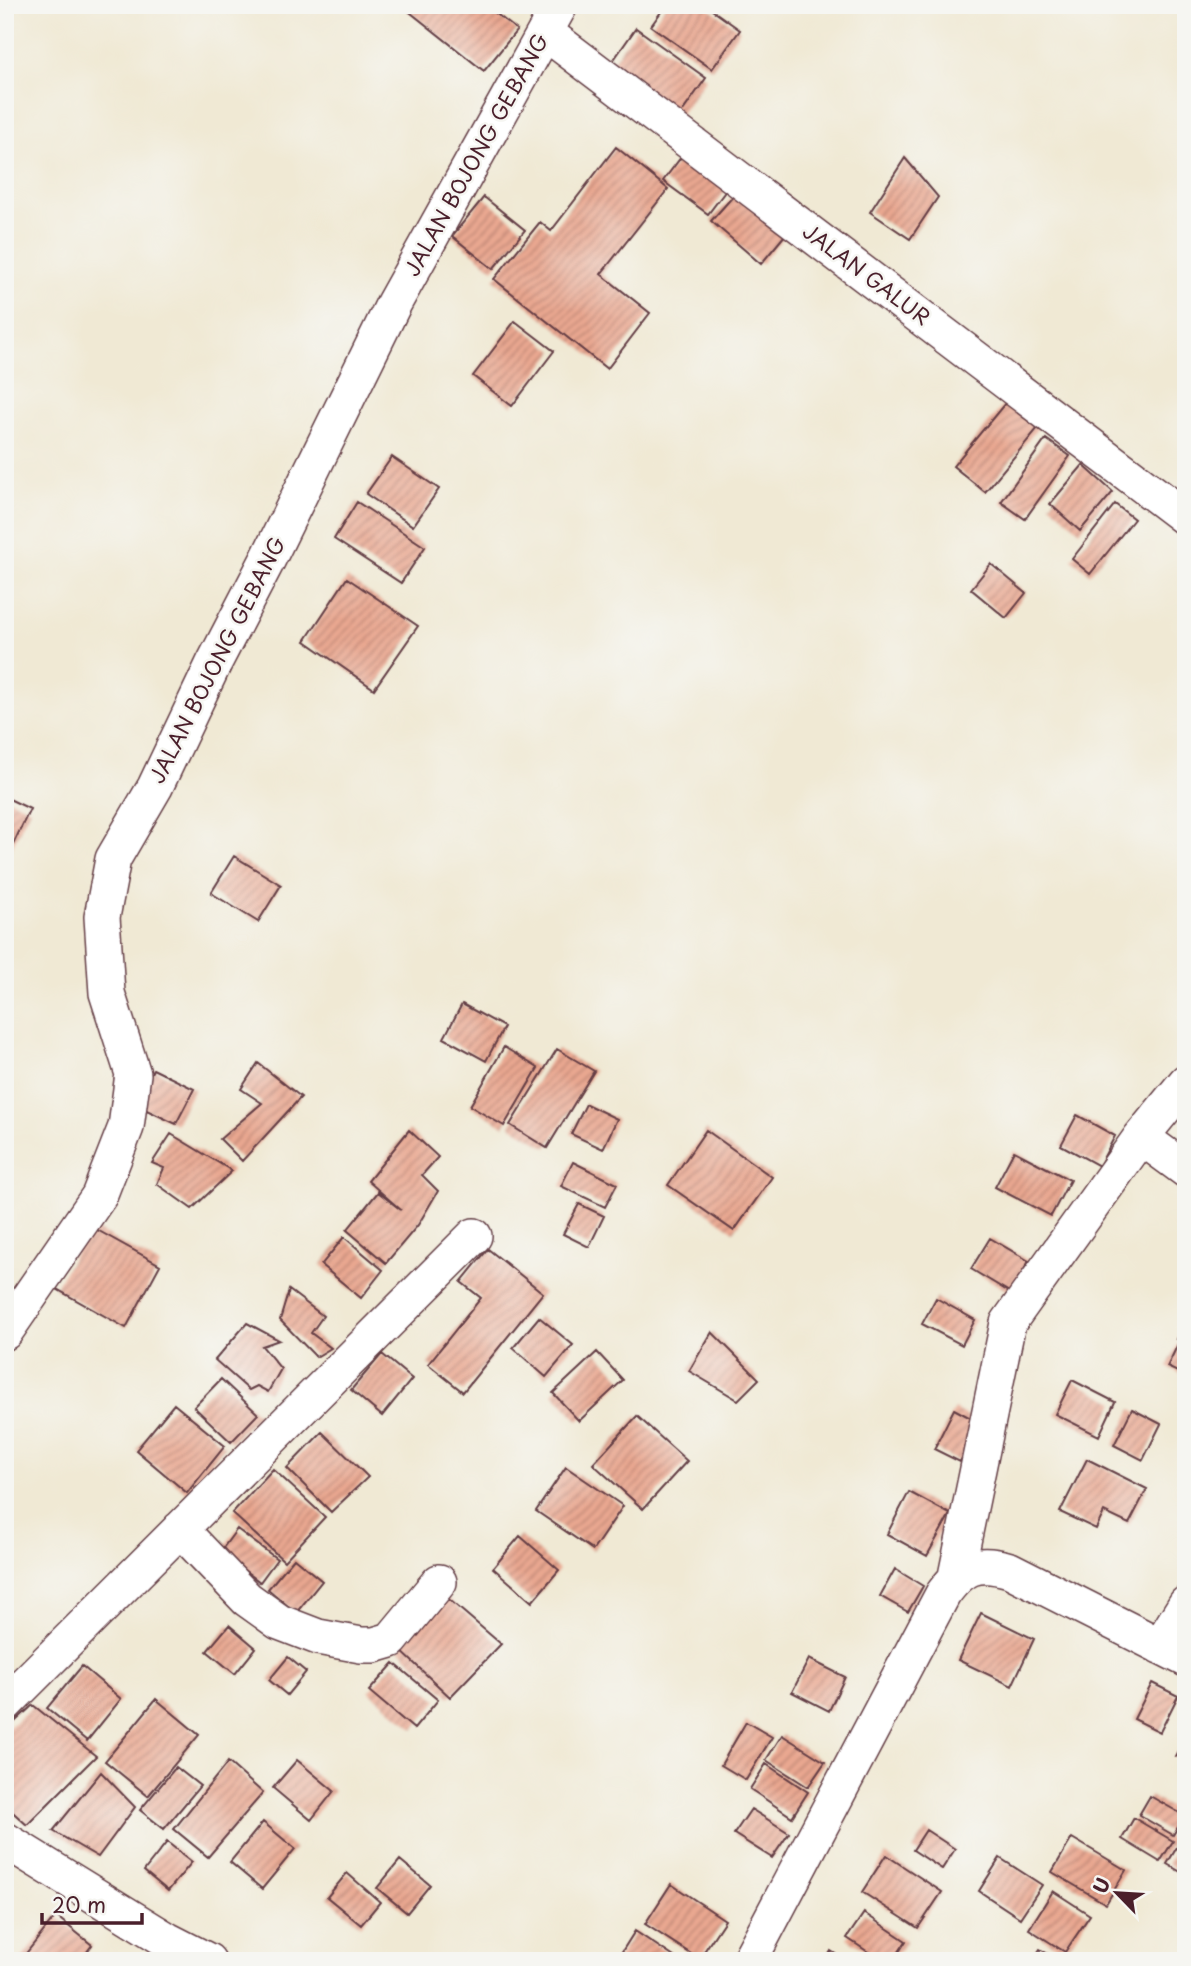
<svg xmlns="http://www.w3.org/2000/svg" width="1191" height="1966" viewBox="0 0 1191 1966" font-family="'Playpen Sans',sans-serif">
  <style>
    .building { fill: url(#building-hatch) }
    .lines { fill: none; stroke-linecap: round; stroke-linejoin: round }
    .minor-casing { stroke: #633d44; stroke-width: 38 }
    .minor { stroke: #fff; stroke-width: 35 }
    .labels { text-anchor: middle; stroke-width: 5; stroke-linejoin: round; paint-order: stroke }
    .street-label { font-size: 21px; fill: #4a1f2b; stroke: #f6f6f2 }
  </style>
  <defs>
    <pattern id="building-hatch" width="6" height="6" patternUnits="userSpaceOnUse" patternTransform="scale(1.75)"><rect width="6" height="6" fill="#e9a790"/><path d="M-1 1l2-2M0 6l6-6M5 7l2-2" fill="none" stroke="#bf8776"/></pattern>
  </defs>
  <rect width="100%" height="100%" fill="#f6f6f2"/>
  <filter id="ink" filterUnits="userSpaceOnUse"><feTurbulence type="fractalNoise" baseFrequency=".0143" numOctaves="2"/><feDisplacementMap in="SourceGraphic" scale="14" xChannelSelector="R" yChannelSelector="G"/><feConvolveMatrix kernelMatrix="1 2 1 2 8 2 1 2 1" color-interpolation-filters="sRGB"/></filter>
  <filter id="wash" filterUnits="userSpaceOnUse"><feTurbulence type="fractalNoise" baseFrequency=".00686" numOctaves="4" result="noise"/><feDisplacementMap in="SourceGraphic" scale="28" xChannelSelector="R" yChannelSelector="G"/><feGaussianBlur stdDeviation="1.57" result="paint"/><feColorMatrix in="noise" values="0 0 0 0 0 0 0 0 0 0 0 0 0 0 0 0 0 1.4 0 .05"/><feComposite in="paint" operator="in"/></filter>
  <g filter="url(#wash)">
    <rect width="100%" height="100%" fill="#f0e9d4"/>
    <g id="blocks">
      <!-- building -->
      <path class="building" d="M401,5H485L517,30L484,71Z
        M666,5H705L740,30L712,69L651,26Z
        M636,28L706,78L678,118L608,68Z
        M616,147L668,189L601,274L650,313L607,369L494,279L540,222L551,231Z
        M685,152L730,185L708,214L663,181Z
        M905,158L938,197L910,239L870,212Z
        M736,193L785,235L761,264L711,221Z
        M484,197L525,230L493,269L452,236Z
        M515,321L554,351L512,406L473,376Z
        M1011,396L1043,422L985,492L953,466Z
        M1046,439L1070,456L1025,519L1001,502Z
        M392,457L439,489L413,526L366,494Z
        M1083,465L1113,492L1080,531L1050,504Z
        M357,502L425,547L401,583L334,539Z
        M1115,504L1134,519L1090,574L1072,559Z
        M991,564L1026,593L1006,618L971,589Z
        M347,578L418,626L374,689L305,641Z
        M5,797L30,809L9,853L5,851Z
        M234,856L281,885L258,922L211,893Z
        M462,1004L504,1027L486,1061L444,1038Z
        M504,1047L538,1068L504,1126L470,1106Z
        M557,1049L594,1071L547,1148L510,1125Z
        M258,1063L301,1097L242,1161L220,1139L262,1103L241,1089Z
        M153,1069L194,1089L176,1124L136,1105Z
        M586,1104L617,1119L603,1149L571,1134Z
        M1077,1115L1115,1136L1099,1166L1061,1145Z
        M409,1130L438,1157L422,1175L438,1191L418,1225L386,1263L347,1230L378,1192L401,1210L368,1181Z
        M706,1130L772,1177L734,1231L668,1185Z
        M171,1134L232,1171L192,1209L157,1184L164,1168L152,1163Z
        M1014,1151L1070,1180L1051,1216L995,1187Z
        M573,1162L617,1184L605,1207L561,1186Z
        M579,1204L604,1216L589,1247L563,1234Z
        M90,1226L160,1265L126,1328L55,1288Z
        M344,1237L383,1270L361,1298L321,1265Z
        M990,1238L1029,1261L1011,1293L971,1269Z
        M488,1249L543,1293L463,1392L428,1364L481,1298L461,1282Z
        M289,1290L323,1316L311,1333L331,1348L316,1357L280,1320Z
        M936,1298L975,1320L962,1345L922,1324Z
        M539,1317L573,1345L546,1377L513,1348Z
        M1186,1322V1343L1177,1339Z
        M247,1323L279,1340L262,1346L281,1369L268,1392L257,1386L249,1390L215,1360Z
        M712,1332L759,1379L738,1400L689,1371Z
        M1178,1344L1186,1349V1376L1167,1367Z
        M597,1352L623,1380L579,1421L553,1393Z
        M382,1354L412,1379L382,1416L351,1390Z
        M221,1379L258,1414L231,1442L194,1407Z
        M1072,1380L1115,1402L1099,1436L1055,1414Z
        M174,1404L225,1446L187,1493L136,1450Z
        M954,1409L980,1423L960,1462L934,1449Z
        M1132,1409L1161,1424L1143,1460L1114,1445Z
        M637,1416L687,1461L643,1509L593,1464Z
        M322,1432L368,1477L331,1512L287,1468Z
        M1087,1459L1147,1489L1129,1524L1104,1512L1096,1529L1060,1512Z
        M566,1467L623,1506L593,1550L536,1511Z
        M273,1469L325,1517L284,1561L232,1513Z
        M909,1492L950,1514L927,1556L887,1534Z
        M237,1529L277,1559L260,1582L220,1552Z
        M520,1536L559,1570L532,1602L493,1568Z
        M294,1558L322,1581L296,1613L268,1589Z
        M895,1569L923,1586L908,1612L880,1596Z
        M445,1596L501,1644L450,1697L399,1649Z
        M981,1613L1034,1639L1012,1686L958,1660Z
        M229,1625L256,1648L235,1674L207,1651Z
        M288,1657L306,1672L287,1695L269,1680Z
        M809,1659L845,1677L829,1711L792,1692Z
        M394,1663L438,1700L414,1729L369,1691Z
        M82,1666L121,1699L87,1741L47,1708Z
        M1152,1683L1178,1696L1160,1732L1134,1719Z
        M156,1699L199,1735L148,1796L105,1761Z
        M33,1705L96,1756L27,1825L5,1805V1731Z
        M746,1722L772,1737L746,1780L721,1765Z
        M782,1735L825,1762L808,1787L766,1760Z
        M1186,1738V1761L1176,1756Z
        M297,1760L334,1791L311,1820L273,1788Z
        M228,1762L263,1793L208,1857L174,1829Z
        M766,1764L808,1792L792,1817L750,1789Z
        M176,1767L200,1786L164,1829L140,1810Z
        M101,1772L135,1807L98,1857L53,1831Z
        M1150,1796L1185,1816L1173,1835L1139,1815Z
        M751,1809L789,1833L772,1858L734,1834Z
        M1134,1818L1173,1841L1160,1862L1122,1839Z
        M263,1822L295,1849L262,1889L230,1862Z
        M926,1830L955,1849L942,1869L913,1850Z
        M1186,1832V1875L1167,1864Z
        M1072,1838L1126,1870L1106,1904L1052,1872Z
        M167,1842L192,1862L168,1891L144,1871Z
        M886,1855L942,1892L918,1928L862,1892Z
        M1000,1858L1042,1885L1020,1918L979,1891Z
        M400,1860L430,1885L407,1913L377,1888Z
        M347,1873L380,1902L361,1925L327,1897Z
        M671,1884L725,1920L699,1959L645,1924Z
        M1053,1891L1090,1915L1065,1952L1029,1929Z
        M864,1913L906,1941L893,1961H882L847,1938Z
        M56,1916L92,1945L80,1961H20Z
        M635,1931L680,1961H616Z
        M1040,1949L1059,1961H1032Z
        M831,1951L846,1961H825Z"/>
    </g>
  </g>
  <g filter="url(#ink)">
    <use href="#blocks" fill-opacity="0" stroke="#633d44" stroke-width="2"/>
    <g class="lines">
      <!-- minor casing -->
      <g class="minor-casing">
        <path id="minor" d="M546,33L1186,518
          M1141,1137L1186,1170
          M5,1332L99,1196L126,1127L133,1074L107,993L102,917L113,859L155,787L214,663L267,561L394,303L560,5
          M180,1529L247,1599L279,1622L318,1637L361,1645H374L391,1640L439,1582
          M956,1576L1008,1323L1141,1137L1186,1082
          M1160,1646L1186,1604
          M5,1704L474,1236
          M5,1840L167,1940L208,1961
          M749,1961L943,1594C963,1567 976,1560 1010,1570L1186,1659"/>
      </g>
      <!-- minor -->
      <use href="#minor" class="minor"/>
    </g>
  </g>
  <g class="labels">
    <!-- street labels -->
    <g class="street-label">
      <text transform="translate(477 155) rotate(-61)" y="7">JALAN BOJONG GEBANG</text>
      <text transform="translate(866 275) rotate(37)" y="7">JALAN GALUR</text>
      <text transform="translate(218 660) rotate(-63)" y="7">JALAN BOJONG GEBANG</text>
    </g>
  </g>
  <!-- margin -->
  <rect width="1191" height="1966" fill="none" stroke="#f6f6f2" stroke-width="28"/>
  <!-- north arrow -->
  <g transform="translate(1117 1893) rotate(295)" stroke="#f6f6f2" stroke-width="5" paint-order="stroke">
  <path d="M0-5L12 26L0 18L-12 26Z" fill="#4a1f2b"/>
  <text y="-10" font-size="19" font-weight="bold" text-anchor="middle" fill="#4a1f2b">U</text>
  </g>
  <!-- scale -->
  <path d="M42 1913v10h100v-10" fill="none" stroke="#4a1f2b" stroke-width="3.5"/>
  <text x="52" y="1913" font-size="21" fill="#4a1f2b" stroke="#f6f6f2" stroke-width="5" paint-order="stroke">20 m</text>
</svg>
